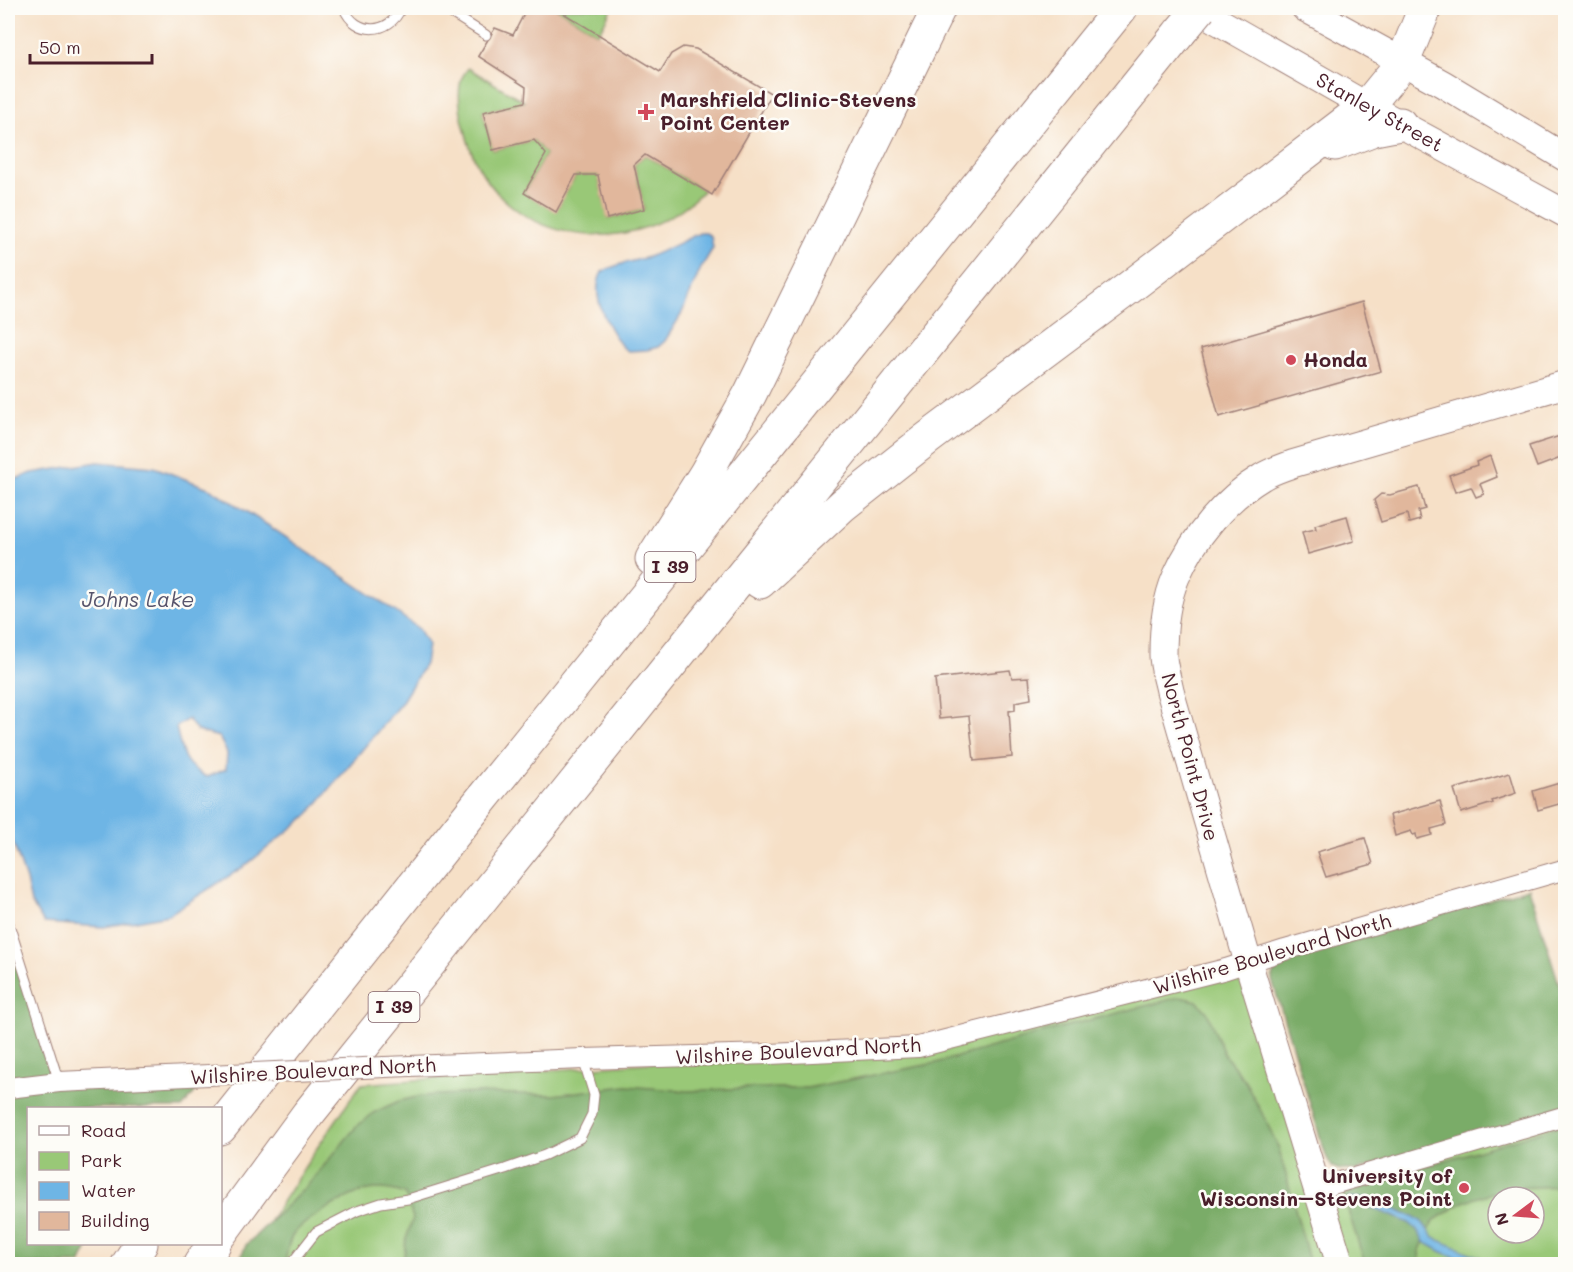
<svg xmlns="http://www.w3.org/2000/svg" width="1573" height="1272" viewBox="0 0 1573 1272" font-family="Mali,sans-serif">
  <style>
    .green { fill: #99c877; stroke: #727451; stroke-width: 1.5; fill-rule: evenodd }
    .forest { fill: #7aac68; stroke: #62664a; stroke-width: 1.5 }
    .water { fill: #6eb5e5; stroke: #5c6a88; stroke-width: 1.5; fill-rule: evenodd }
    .building { fill: #e1b79c }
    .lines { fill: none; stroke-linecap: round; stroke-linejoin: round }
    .lane-casing { stroke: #a08079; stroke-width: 11 }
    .street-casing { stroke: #a08079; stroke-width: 22 }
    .secondary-casing { stroke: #a08079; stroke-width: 29 }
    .highway-casing { stroke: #a08079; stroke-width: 35 }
    .lane { stroke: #fff; stroke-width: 9 }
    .street { stroke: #fff; stroke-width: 20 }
    .secondary { stroke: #fff; stroke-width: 27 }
    .highway { stroke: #fff; stroke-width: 33 }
    .street-bridge-casing { stroke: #a08079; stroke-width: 22; stroke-linecap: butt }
    .highway-bridge-casing { stroke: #a08079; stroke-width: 35; stroke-linecap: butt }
    .street-bridge { stroke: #fff; stroke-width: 20 }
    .highway-bridge { stroke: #fff; stroke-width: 33 }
    .poi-dot { fill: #d1495b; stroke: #fdfcf7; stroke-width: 2 }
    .labels { text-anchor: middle; stroke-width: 5; stroke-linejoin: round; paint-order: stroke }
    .shield { fill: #fdfcf7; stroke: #806168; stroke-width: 1.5 }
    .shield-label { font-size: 18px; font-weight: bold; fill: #4a1f2b }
    .poi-label { font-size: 20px; font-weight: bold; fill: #4a1f2b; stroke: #fdfcf7; text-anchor: start }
    .street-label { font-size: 20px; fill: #4a1f2b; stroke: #fdfcf7 }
    .water-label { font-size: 21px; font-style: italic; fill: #57546c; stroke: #fdfcf7 }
  </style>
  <rect width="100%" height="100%" fill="#fdfcf7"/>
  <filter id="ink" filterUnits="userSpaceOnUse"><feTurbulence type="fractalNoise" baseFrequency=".0167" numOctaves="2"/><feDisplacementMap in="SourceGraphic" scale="12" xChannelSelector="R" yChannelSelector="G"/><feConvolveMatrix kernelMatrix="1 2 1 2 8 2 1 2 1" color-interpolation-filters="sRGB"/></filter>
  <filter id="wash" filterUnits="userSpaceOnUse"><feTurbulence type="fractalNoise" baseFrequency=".008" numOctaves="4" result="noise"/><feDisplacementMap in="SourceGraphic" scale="24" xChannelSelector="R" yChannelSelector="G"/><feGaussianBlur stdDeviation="1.35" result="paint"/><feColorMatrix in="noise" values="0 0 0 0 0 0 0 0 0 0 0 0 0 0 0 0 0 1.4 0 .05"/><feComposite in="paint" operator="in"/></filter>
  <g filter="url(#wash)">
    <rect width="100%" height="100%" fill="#f6e0c7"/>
    <!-- green -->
    <path class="green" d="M555,8H612L598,34Z
      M468,68L525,102L483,112L493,150L534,140L546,154L524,193L556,211L576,175H598L608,219L644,209L634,165L645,155L704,190C628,269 490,242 465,130C461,116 457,95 461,80C462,76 466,72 468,68Z
      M1248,962L1317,1189L1565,1116V1264H242L317,1148L361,1084L770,1054L897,1049ZM1498,1197H1534V1233H1498Z"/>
    <!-- forest -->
    <path class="forest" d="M1529,888L1565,1003V1111L1358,1170H1340L1332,1167L1326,1156L1272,980C1272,965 1287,961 1299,956Z
      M8,927L59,1082L209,1075L182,1108H28V1244H90L80,1264H8Z
      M1180,997L1197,1001L1207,1012L1224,1054L1245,1081L1264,1117L1279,1149L1310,1264H403L406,1239L413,1218L405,1194C394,1190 380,1188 368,1190C351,1193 302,1221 293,1235C288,1242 287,1253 285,1262L282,1264H238L246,1245L307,1186L356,1127L375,1112L399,1101L421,1096L477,1093L553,1095L626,1086L688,1091L749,1088H807L936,1063L1059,1028Z
      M1565,1124V1186L1508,1188L1465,1201L1433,1221L1419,1252L1420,1264H1365L1344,1198L1347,1194L1377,1181Z"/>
    <!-- water -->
    <path class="water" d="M700,233H706L711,236L713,248L701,268L681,315L665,341L658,347L647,350L628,351L622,347C608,327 589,296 602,272C617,263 632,262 648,257C666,250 682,241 700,233Z
      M98,462L154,467L211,489L269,526L396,612L419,629L428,645L425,664L401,703L308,815L245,866L168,915L104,927L44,923L31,903L26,880L8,828V482L32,473ZM188,719L197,731L219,737L227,753L226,769L207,777C181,764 182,752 176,727Z
      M1348,1198H1367L1379,1201L1404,1214L1413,1216L1422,1222L1434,1238L1496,1264H1474L1442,1252L1424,1242L1417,1230L1409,1223Z"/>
    <g id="blocks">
      <!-- building -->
      <path class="building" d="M527,8H555L660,72L671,54L683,47L696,49L772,94L712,195L645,155L634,165L644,209L607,219L598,175H576L556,212L524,193L546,154L534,140L493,150L483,112L525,102L526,87L478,56L495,28L513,35Z
        M1362,302L1381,371L1219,417L1201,349Z
        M1566,434V456L1537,467L1529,446Z
        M1490,456L1497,477L1480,484L1484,494L1476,497L1471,487L1455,492L1449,475L1477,465L1476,462Z
        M1419,487L1425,509L1418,511L1420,520L1409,523L1407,514L1381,522L1374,500L1381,494L1390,495Z
        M1347,516L1354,541L1308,554L1302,532L1316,529L1315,525Z
        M1010,670L1012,678L1029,677L1031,699L1015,702V710L1009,711L1012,757L974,761L969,716L939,719L935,679Z
        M1510,773L1516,793L1492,801L1493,803L1461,813L1454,789Z
        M1566,781V802L1538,810L1533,791Z
        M1440,801L1446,825L1431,829L1432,835L1417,839L1416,834L1413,835L1411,831L1395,836L1390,815Z
        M1365,838L1373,864L1326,877L1317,852Z"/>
    </g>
  </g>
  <g filter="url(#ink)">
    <use href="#blocks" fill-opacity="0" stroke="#a08079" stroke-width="1.5"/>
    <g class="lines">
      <!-- lane casing -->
      <g class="lane-casing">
        <path id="lane" d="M344,8C355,36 390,35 401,8
          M443,8L486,35
          M8,921L59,1082
          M291,1264L316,1232L357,1211L381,1203L408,1199L505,1169L545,1155L580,1138L592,1114L594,1095L583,1059"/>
      </g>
      <!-- street casing -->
      <g class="street-casing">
        <path id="street" d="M385,1067L583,1059L770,1054L918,1047L1226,969L1285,950L1566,869
          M8,1088L59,1082L209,1075
          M1316,1189L1566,1116"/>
      </g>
      <!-- secondary casing -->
      <g class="secondary-casing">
        <g id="secondary">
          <path id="s1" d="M1195,8L1367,106L1566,214"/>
          <path d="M1305,8L1443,84L1566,158"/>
          <path d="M1340,1264L1248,962L1170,691C1168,680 1163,667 1163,655C1163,630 1166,600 1176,577C1193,538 1225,499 1262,477C1271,471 1282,468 1292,464L1566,384"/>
        </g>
      </g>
      <!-- highway casing -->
      <g class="highway-casing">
        <path id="highway" d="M1335,144L1374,129L1400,124
          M652,559L706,473L750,394L939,8
          M760,582L843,505L928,438L1130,287L1367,106L1403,62L1425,8
          M220,1128L478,804L1121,8
          M220,1234L308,1114L1180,32
          M128,1264L141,1244
          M200,1264L214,1244"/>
      </g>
      <!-- lane -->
      <use href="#lane" class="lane"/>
      <!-- street -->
      <use href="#street" class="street"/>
      <!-- secondary -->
      <use href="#secondary" class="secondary"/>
      <!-- highway -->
      <use href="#highway" class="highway"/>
      <!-- street-bridge casing -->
      <g class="street-bridge-casing">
        <path id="street-bridge" d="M209,1075L385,1067"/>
      </g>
      <!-- highway-bridge casing -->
      <g class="highway-bridge-casing">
        <path id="highway-bridge" d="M1180,32L1200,8"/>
      </g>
      <!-- street-bridge -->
      <use href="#street-bridge" class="street-bridge"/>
      <!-- highway-bridge -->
      <use href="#highway-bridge" class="highway-bridge"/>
    </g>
  </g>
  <!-- markers -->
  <g class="poi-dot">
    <path d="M643 103h6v6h6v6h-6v6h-6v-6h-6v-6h6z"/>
    <circle cx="1291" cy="360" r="6"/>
    <circle cx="1464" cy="1188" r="6"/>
  </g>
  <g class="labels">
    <!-- shield labels -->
    <g class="shield">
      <rect x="644.5" y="552" width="51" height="30" rx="4.5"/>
      <rect x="368.5" y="992" width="51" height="30" rx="4.5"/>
    </g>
    <g class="shield-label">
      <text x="670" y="573">I 39</text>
      <text x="394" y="1013">I 39</text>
    </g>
    <!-- poi labels -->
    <g class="poi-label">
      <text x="660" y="107">Marshfield Clinic-Stevens<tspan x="660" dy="23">Point Center</tspan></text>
      <text x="1303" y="367">Honda</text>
      <text x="1452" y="1183" text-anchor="end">University of<tspan x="1452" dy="23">Wisconsin–Stevens Point</tspan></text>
    </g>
    <!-- street labels -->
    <g class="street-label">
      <text dy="7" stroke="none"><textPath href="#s1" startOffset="212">Stanley Street</textPath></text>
      <text transform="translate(1190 757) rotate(75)" y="7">North Point Drive</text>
      <text transform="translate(1272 954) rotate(-16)" y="7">Wilshire Boulevard North</text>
      <text transform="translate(798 1051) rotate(-3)" y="7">Wilshire Boulevard North</text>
      <text transform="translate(313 1071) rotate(-3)" y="7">Wilshire Boulevard North</text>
    </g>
    <!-- water labels -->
    <g class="water-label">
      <text x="138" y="607">Johns Lake</text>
    </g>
  </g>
  <!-- margin -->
  <rect width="1573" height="1272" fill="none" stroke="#fdfcf7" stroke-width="30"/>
  <!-- legend -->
  <rect x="27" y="1107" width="195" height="138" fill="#fdfcf7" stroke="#b5a4a5" stroke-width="1.5"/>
  <rect x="39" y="1126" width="30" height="9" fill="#ffffff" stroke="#b5a4a5" stroke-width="1.5"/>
  <text x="81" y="1137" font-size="18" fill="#4a1f2b">Road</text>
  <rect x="39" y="1152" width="30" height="18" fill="#99c877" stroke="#b5a4a5" stroke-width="1.5"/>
  <text x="81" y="1167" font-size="18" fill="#4a1f2b">Park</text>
  <rect x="39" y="1182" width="30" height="18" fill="#6eb5e5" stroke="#b5a4a5" stroke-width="1.5"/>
  <text x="81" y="1197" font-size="18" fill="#4a1f2b">Water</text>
  <rect x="39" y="1212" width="30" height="18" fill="#e1b79c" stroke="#b5a4a5" stroke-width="1.5"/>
  <text x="81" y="1227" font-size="18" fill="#4a1f2b">Building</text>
  <!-- north arrow -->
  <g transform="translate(1516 1215) rotate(254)"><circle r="28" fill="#fdfcf7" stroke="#b5a4a5" stroke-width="1.5"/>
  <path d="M0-4.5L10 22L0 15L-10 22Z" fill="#d1495b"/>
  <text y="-9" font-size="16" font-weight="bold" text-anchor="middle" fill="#4a1f2b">N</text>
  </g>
  <!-- scale -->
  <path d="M30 54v9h122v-9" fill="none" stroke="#4a1f2b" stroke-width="3"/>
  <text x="39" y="54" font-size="18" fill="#4a1f2b" stroke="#fdfcf7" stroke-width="4.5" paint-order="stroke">50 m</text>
</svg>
